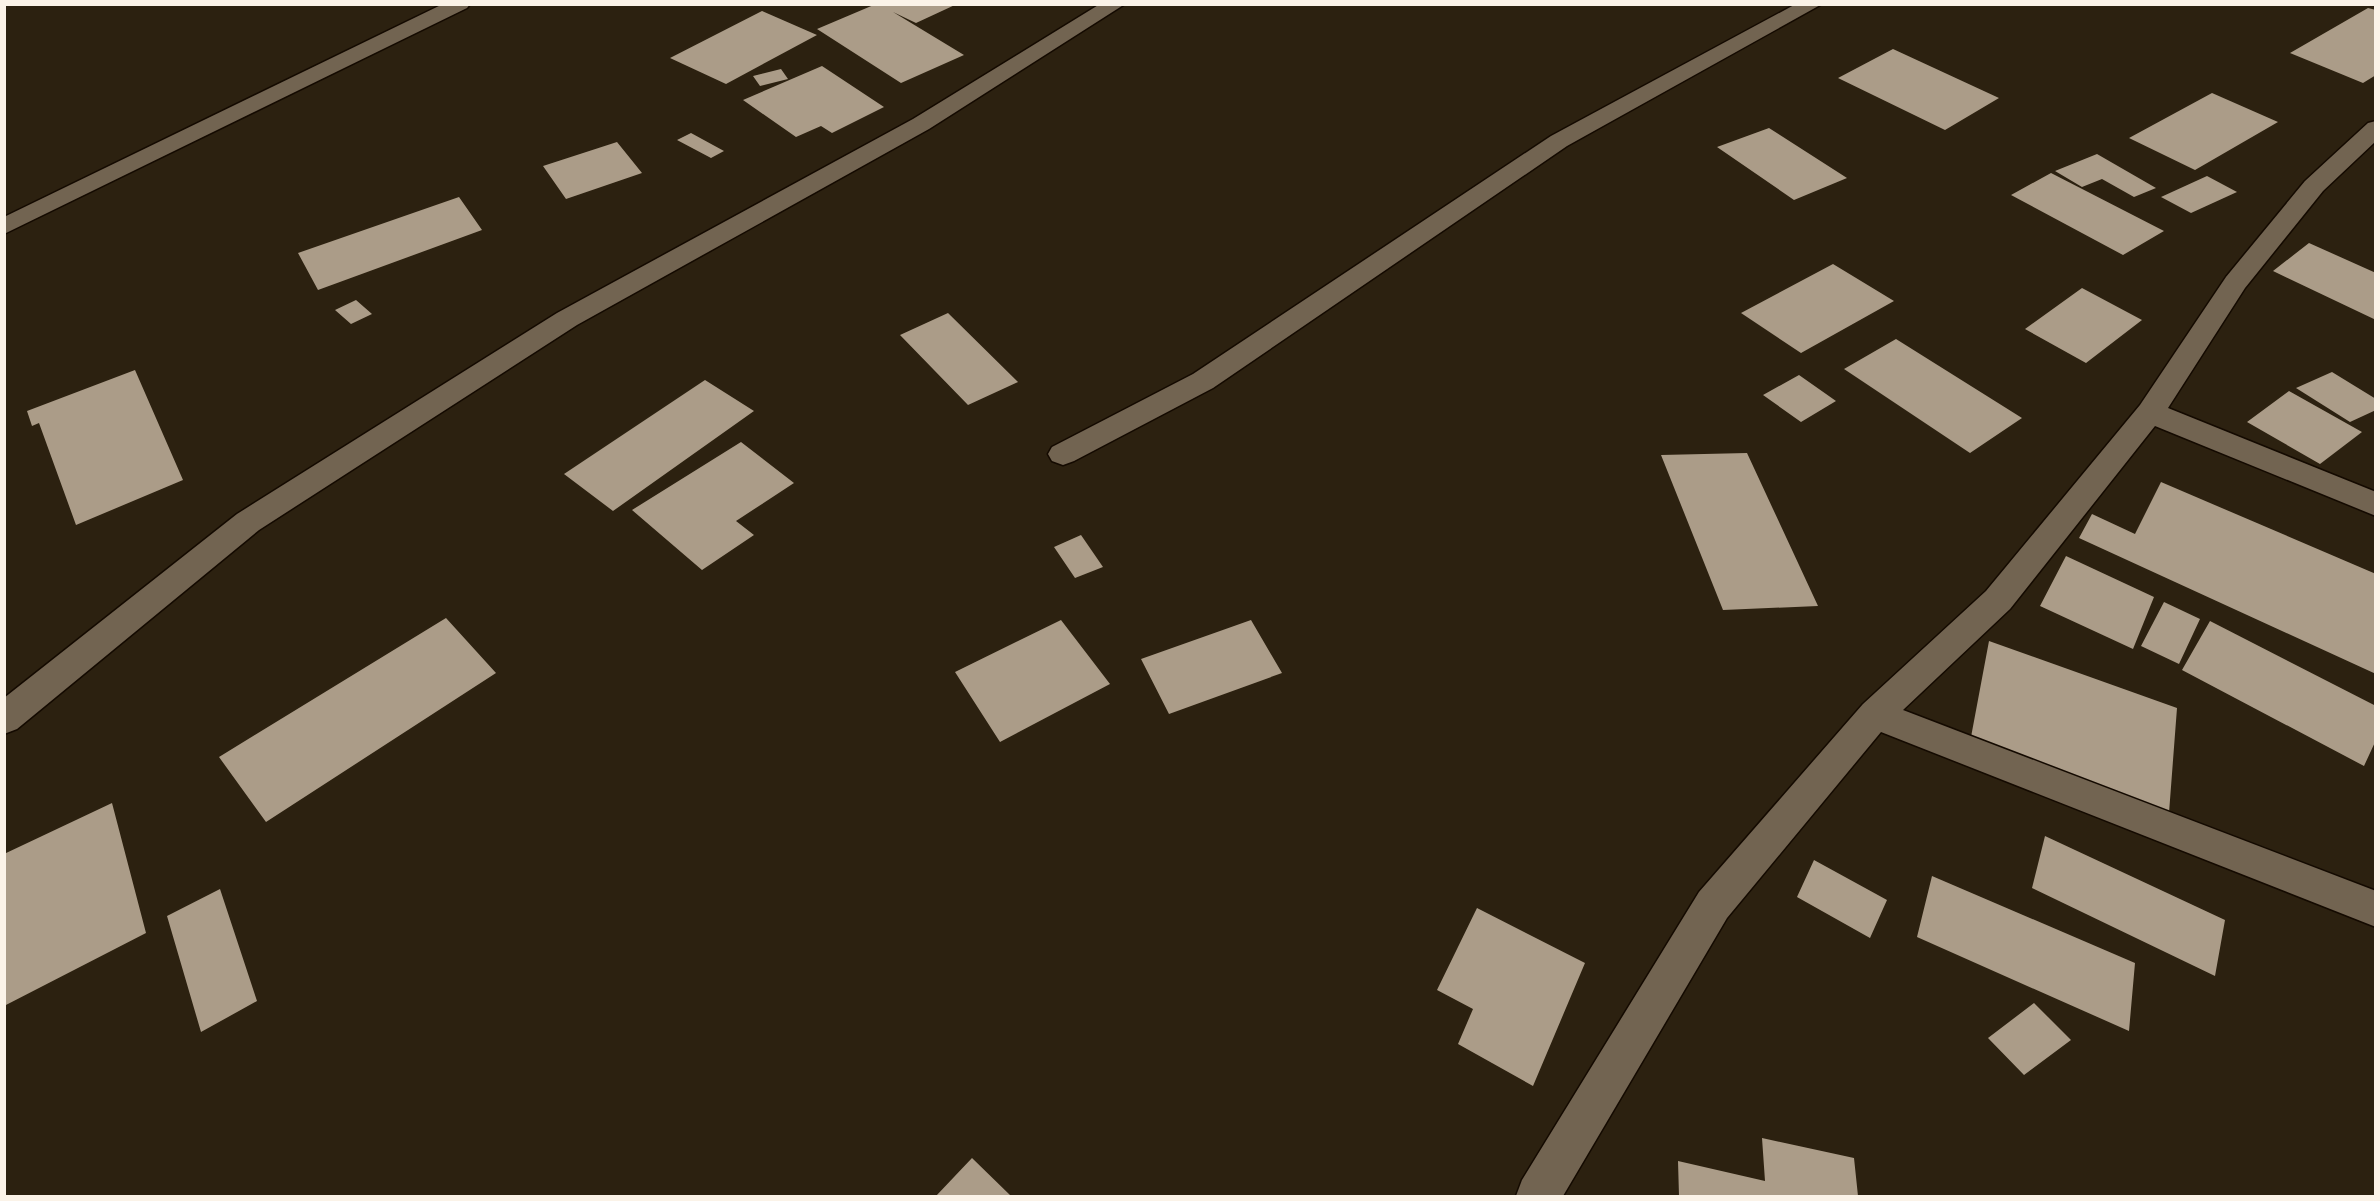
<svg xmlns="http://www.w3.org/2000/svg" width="2380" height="1201" viewBox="0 0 2380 1201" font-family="'Exo 2',sans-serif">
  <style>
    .building { fill: #ab9c88 }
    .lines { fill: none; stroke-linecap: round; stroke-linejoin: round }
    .street-casing { stroke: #140a00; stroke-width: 3 }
    .street { fill: #726451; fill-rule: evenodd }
  </style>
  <rect width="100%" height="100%" fill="#2c2110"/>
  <!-- building -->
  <path class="building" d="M876,4H957L916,23L893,12L964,55L901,83L817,29Z
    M2368,8L2376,10V75L2363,83L2290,53Z
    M762,11L817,35L726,84L670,58Z
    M1893,49L1999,98L1945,130L1838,78Z
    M822,66L884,107L832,133L821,126L796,137L743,100Z
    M781,69L788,79L760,86L753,76Z
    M2212,93L2278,122L2195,170L2129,138Z
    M1769,128L1847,178L1794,200L1717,147Z
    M691,133L724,151L711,158L677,140Z
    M617,142L642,173L566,199L543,166Z
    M2097,154L2156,188L2134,197L2102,179L2082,187L2055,171Z
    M2051,173L2164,231L2123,255L2011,195Z
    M2207,176L2237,192L2191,213L2161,197Z
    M459,197L482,230L318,290L298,253Z
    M2309,243L2376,273V320L2273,271Z
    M1833,264L1894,301L1801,353L1741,313Z
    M2082,288L2142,320L2086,363L2025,329Z
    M356,300L372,314L351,324L335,310Z
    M948,313L1018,382L968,405L900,335Z
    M1896,339L2022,418L1970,453L1844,369Z
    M135,370L183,480L76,525L39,423L32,426L27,411Z
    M2332,372L2376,399V410L2350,422L2296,388Z
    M1799,375L1836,401L1801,422L1763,395Z
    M705,380L754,411L613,511L564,474Z
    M2289,391L2362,432L2320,464L2247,422Z
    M741,442L794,483L736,521L754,535L702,570L632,510Z
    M1747,453L1818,606L1723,610L1661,455Z
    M2161,482L2376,574V674L2079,538L2092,514L2135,534Z
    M1081,535L1103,567L1075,578L1054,547Z
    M2066,556L2154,597L2133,649L2040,606Z
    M2164,602L2200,619L2179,664L2141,646Z
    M446,618L496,673L266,822L219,757Z
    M1061,620L1110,684L1000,742L955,672Z
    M1251,620L1282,673L1169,714L1141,659Z
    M2210,621L2376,706V740L2364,766L2182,670Z
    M1989,641L2177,708L2169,813L1971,737Z
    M112,803L146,933L4,1006V854Z
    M2045,836L2225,920L2215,976L2032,888Z
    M1814,860L1887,900L1870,938L1797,897Z
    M1932,876L2135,963L2129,1031L1917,937Z
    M220,889L257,1001L201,1032L167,916Z
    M1477,908L1585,963L1533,1086L1458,1044L1473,1009L1437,990Z
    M2034,1003L2071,1040L2024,1075L1988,1038Z
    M1762,1138L1854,1158L1858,1196H1679L1678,1161L1765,1181Z
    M972,1158L1011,1196H936Z"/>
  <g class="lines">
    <!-- street casing -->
    <g class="street-casing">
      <path id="street" d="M443,4H470L467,8L4,234V217Z
        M1100,4H1125L929,129L577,325L259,530L17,729L4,734V698L237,514L557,313L913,119Z
        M1796,4H1822L1567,146L1213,388L1074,461L1063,465L1052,461L1048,454L1052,447L1193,374L1551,136Z
        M2376,121V141L2323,191L2245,288L2168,408L2376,492V516L2155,426L2010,609L1903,710L2376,891V927L1881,732L1727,918L1563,1196H1516L1522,1180L1699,892L1863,704L1986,591L2140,405L2226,277L2305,181L2368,123Z"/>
    </g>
    <!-- street -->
    <use href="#street" class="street"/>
  </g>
  <!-- border -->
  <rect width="2380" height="1201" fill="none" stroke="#fbf3e8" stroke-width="12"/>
</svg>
